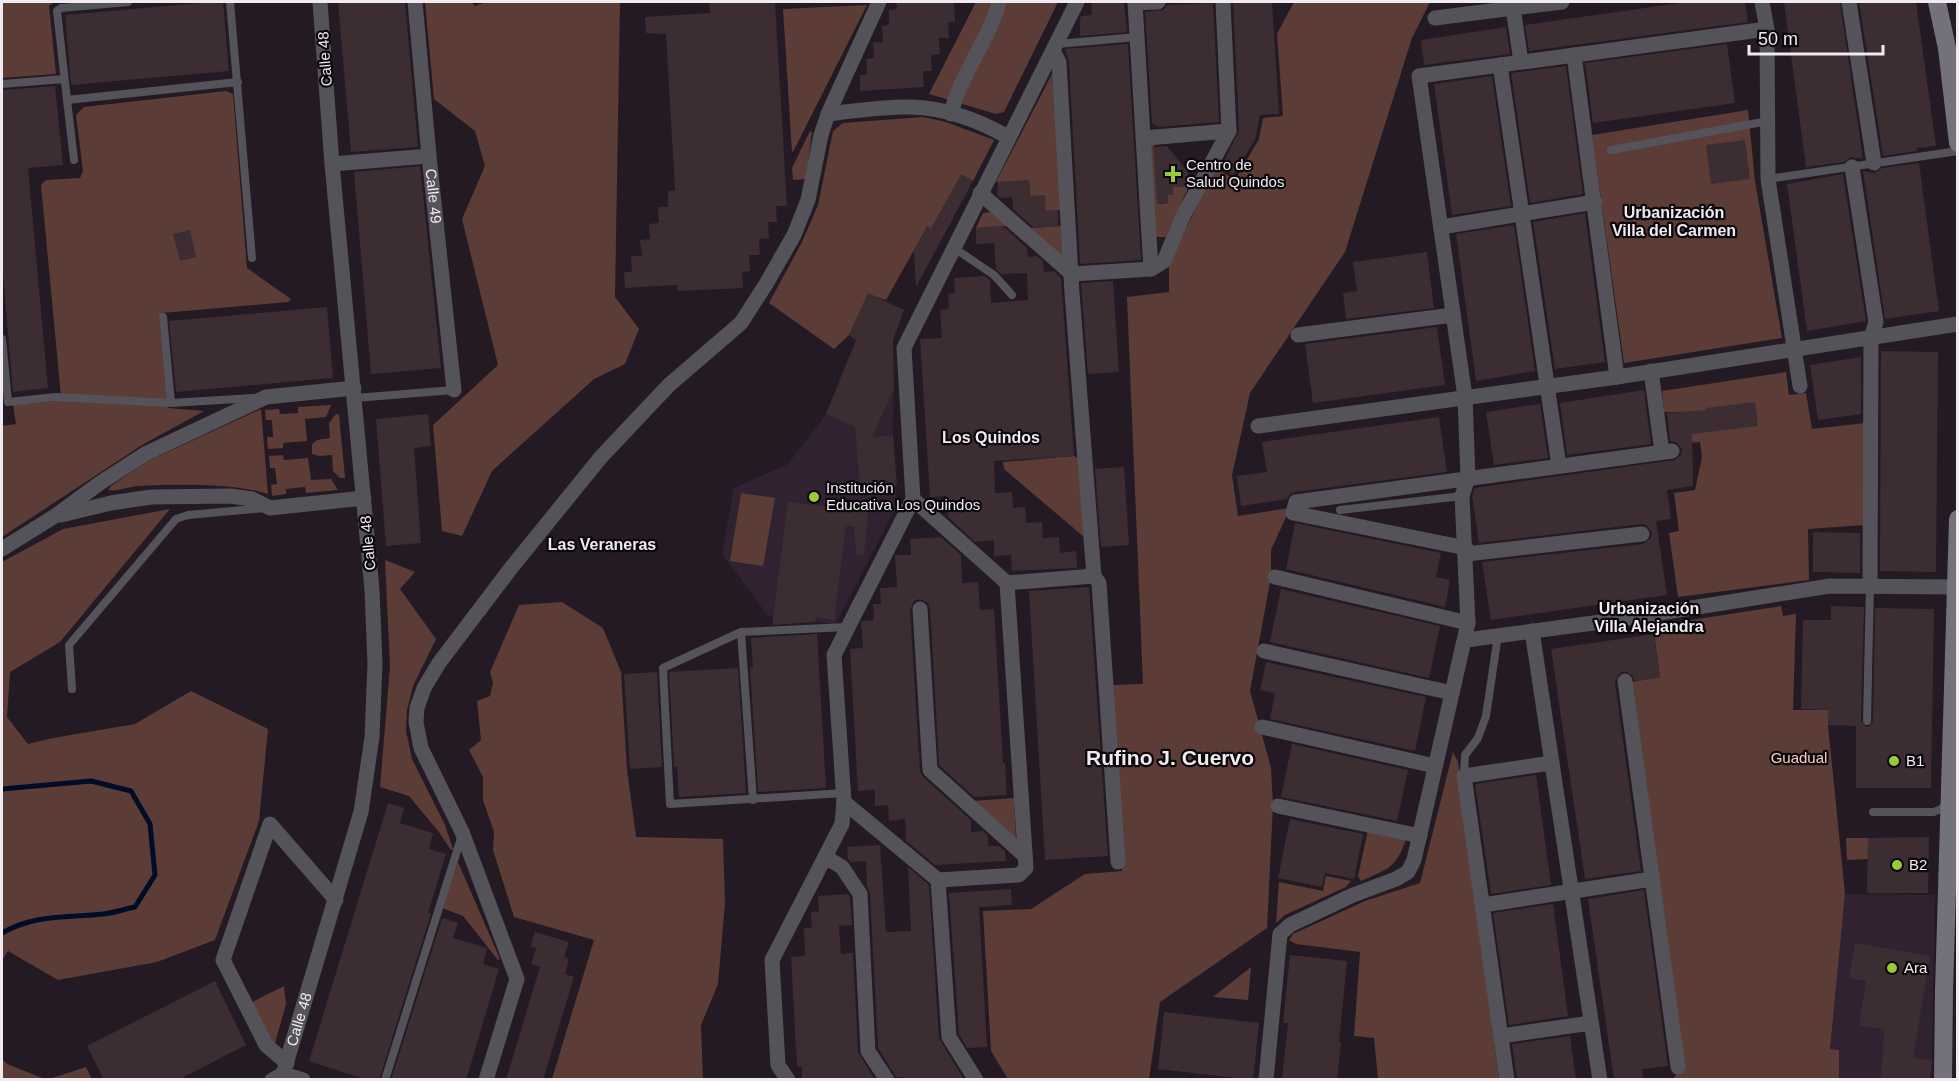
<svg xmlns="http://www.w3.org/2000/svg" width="1959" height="1081" viewBox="0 0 1959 1081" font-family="Helvetica,sans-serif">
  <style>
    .built { fill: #302231 }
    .green { fill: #5c3c37 }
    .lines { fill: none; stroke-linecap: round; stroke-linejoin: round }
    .stream { stroke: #010d27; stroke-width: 5 }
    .building { fill: #3c2d32 }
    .lane { stroke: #545359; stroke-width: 8 }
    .street { stroke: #545359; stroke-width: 15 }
    .secondary { stroke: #73717b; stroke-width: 18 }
    .poi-dot { fill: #99cb36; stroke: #0a070b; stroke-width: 2 }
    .labels { text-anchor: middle; stroke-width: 4.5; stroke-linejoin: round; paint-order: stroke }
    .street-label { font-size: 15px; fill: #f0eaf1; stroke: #0a070b }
    .poi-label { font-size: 15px; fill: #f0eaf1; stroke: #0a070b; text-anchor: start }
    .park-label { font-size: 15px; fill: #f9ccc4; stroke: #0a070b }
    .neighbourhood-label { font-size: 16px; font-weight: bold; fill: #f0eaf1; stroke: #0a070b }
    .district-label { font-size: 21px; font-weight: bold; fill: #f0eaf1; stroke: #0a070b }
  </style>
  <rect width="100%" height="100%" fill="#231a24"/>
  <!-- built -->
  <path class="built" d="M844,372L894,387L893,436L897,505L836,624L768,616L722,554L734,488L788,464L826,414Z
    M1845,894L1935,895L1932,1060L1883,1055L1881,1079H1839V1051L1830,1049Z"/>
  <!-- green -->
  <path class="green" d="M2,2H54L49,6L56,74L2,78Z
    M425,2H471L475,6L486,2H620L615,297L639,329L625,364L594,379L492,471L462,536L442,531L433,425L498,365L462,219L485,166L475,131L434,99Z
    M976,2H1058L1004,112L996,114L929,94Z
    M1294,2H1430L1412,38L1345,252L1250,393L1232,475L1238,516L1290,508L1271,550V577L1250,691L1271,768L1273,805L1267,928L1160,1002L1149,1079H1008L991,1051L983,911L1031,909L1085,874L1122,871L1113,685L1143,684L1127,297L1169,292V265L1215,167L1235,180L1259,139L1263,118L1283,116L1277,34Z
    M867,5L794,150L792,152L783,9Z
    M1052,74L1062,210L1046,211L1030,196L1029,181L996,182Z
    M226,91L233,94L247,268L291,299L288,302L162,313L159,317L168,408L204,411L142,445L2,537V426L16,424L13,405L57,401L61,396L41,185L46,180L80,178L83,171L76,115L84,107Z
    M1748,110L1755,181L1782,338L1624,363L1592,135Z
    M923,117L946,122L994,140L973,181L961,175L931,229L927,227L886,300L868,294L849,335L834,349L769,303L802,242L818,205L833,131L843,123Z
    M810,131L812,132L806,179L793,180L792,168Z
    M1187,137V142L1154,145L1158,204L1168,203V195L1173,194V187H1183L1191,176L1193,177L1166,237H1153L1148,140Z
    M990,212L1008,226L976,228L983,213Z
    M1062,226L1064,258L1030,228Z
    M1786,372L1789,395L1806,393L1812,429L1865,423V525L1808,529L1809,580L1678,597L1669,533L1679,531L1674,493L1695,490L1702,457L1700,442L1686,443L1683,412H1664L1662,391Z
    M331,405L326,417L305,419L307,441L283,443V448L268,449L267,437H273L272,420H266L265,410L279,409L280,414L298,413V407Z
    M261,409L268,494C234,483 176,484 139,486C129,486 118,492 108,490L111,486L146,462Z
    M339,414L345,478H340L333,471L332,455L319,456L312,454V444L317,440L330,438L329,423L335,415Z
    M283,455L284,460L308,458L311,480L331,479L338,490L306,493L305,487L286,489V494L272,496L271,485L277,484L275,468H270L269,456Z
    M1074,456L1079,459L1084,537L1004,469L1003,462Z
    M741,493L775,498L763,566L730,561Z
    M170,509L60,642L10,672L7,717L28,744L53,738L135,724L191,691L268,729L259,821L215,940L157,962L58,980L8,951L2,960V562L63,529Z
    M385,560L415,572L400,589L436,639L413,686L407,710L406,731L412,759L445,825L453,849L451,850L438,831L409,796L380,787L390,666Z
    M562,602L603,628L621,672L627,770L636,837L723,839L725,903L718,984L701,1025L703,1079H552L594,940L514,917L493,850L494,832L483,800V777L469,750L481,740L477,701L490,696L493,683L490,672L519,605Z
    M1781,606L1783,616L1796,614L1793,710H1829L1828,725L1845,894L1830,1049L1839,1050V1079H1673L1678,1072L1684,1071L1631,682L1660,677L1653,626Z
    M1453,752L1458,762L1499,1079H1378L1374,1038L1354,1036L1360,952L1296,944L1289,940L1293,934L1365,901L1420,883Z
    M1014,798L1016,839L972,801Z
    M1368,830L1407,837C1396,868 1390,868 1361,881L1358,876Z
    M1846,838H1868V859L1847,860Z
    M458,862L500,959L498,960L463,916L442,908Z
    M1326,876L1351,881L1346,887L1285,915L1276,923L1279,882L1323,891Z
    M1251,967L1248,1000L1213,997Z
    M284,986L286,1004L274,1047L250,1003Z
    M2,1059L7,1064L45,1079H2Z
    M86,1067L92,1079H49Z"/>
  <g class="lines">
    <!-- stream -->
    <path class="stream" d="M2,789L91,781L131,791L150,824L155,875L135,907C125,909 114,913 103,914C66,918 35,914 2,933"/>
  </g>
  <!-- building -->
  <path class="building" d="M212,2H223L229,71L71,85L65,15Z
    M338,2H405L418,147L351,152Z
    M709,2H775L787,206H776L777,222H768L769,238L759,239L760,255H749L750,271L742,272L743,288L678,291L677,285L625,288L624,272H632L631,256H642L640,240L650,239L649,224L659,223L658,207H668V191L675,190L666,34L646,33L645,17L710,13Z
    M896,2H954L955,22H948L949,38H939L940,54L931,55L932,71H923L924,87L860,91V75H867L866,59L874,58L873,42H883L882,26L889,25V10L897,9Z
    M1091,2H1124L1127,32L1080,36V19L1081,16L1092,15Z
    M1233,2H1272L1279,114L1260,115L1255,140L1233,175L1221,167L1239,131Z
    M1687,2H1745L1748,22L1529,51L1525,25Z
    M1784,2H1840L1863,159L1851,157L1844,162L1806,167Z
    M1859,2H1916L1936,146L1917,148V151L1883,156Z
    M1213,3L1219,122L1158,127L1152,123L1145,12L1163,10L1167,5Z
    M1506,27L1510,54L1424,65L1421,40Z
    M1128,44L1141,260L1080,264L1069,61L1065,49Z
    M1727,44L1735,103L1593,123L1585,63Z
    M1566,66L1583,194L1530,203L1511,73Z
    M1492,76L1511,206L1452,215L1434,84Z
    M55,86L63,165L28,168L48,388L13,392L2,261V90Z
    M1745,140L1750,179L1711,184L1706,145Z
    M1167,146L1188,172L1189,179L1184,187H1173V194L1168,195V203L1157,204L1153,147Z
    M1919,163L1939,311L1885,319L1863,171L1875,173L1882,168Z
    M420,166L441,368L371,374L354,172Z
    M961,174L973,181L916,287L914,251L927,226L931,229Z
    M1843,174L1866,321L1807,331L1787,184Z
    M1029,180L1030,196L1045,195L1046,211L1058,210V226L1034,228L1013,209L1012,197L1000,198L997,195L998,182Z
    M1585,213L1605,362L1555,369L1533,222Z
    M1514,225L1535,371L1476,381L1456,234Z
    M1003,226L1027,248L1028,257L1037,256L1043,261L1044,272L1054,271L1061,278L1074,456L994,461L995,493L1012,492L1013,508L1025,507L1026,523L1042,522L1043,538L1059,537L1060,553L1076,551L1077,568L1012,571L1011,555L994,556V540L975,542L948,517L946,496L930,497L920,339L942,338L940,310L949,309L948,294L955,293L954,278L985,276L990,280L991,303L1028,300L1027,273L1001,274L996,269L994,243L976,244V228Z
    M190,230L196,257L180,261L173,234Z
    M1427,252L1434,308L1346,319L1343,293L1357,291L1353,262Z
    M1113,281L1119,372L1088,374L1081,283Z
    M868,293L904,310L893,340L894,389L872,437L893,436L897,485L860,488L855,427L826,414L856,340L849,335Z
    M327,307L333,378L176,392L169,321Z
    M1437,327L1445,385L1313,403L1305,344Z
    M1881,351L1938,352L1936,572L1880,571Z
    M1861,357V414L1818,420L1810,365Z
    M1644,390L1651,444L1567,455L1560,403Z
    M1755,402L1758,426L1692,434L1693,486L1667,490L1671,519L1656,521L1667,595L1491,620L1482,562L1643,544L1651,538L1652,532L1646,525L1641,524L1479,543L1472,496L1475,488L1674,460L1681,455L1682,449L1676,442L1670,441L1667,413L1706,410V408Z
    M1540,404L1548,458L1494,465L1486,412Z
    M428,414L431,446L414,448L421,543L386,546L376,419Z
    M1439,417L1447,472L1295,492L1290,494L1287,499L1241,506L1237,476L1267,472L1262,442Z
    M1124,467L1129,545L1101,547L1095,469Z
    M788,502L868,512L864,555L856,554L854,526H846L834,620L815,617L816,622L772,625Z
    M1295,523L1441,553L1436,577L1450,580L1445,607L1286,569Z
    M1813,532L1860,533V573L1813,572Z
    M941,537L961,555L962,583L978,582L980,610L994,609L1003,763H1005L1007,795L974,797L939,765L930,608L928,603L920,599L914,601L910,610L920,771L923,777L971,820V832L983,831L988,836V846H999L1005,851L1006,861L935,865L906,841L905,819L889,821L888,805L875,806V790L858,791L850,649L863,648L861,623L862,621L874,620L873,604H881L880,588L897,587L895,555H911L910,539Z
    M1089,587L1108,856L1045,860L1029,591Z
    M1281,589L1440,626L1429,678L1270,642Z
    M1831,606L1864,607L1861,721L1866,727L1870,726L1873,721L1875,608L1934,609L1931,788H1856V726L1828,725L1829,710L1801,709L1803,620H1831Z
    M817,634L826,788L758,792L750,667H753L751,638Z
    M1654,634L1660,678L1635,681L1632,675L1624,671L1619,674L1615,682L1641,871L1585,879L1551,649Z
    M1266,662L1426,697L1415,751L1270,719L1275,693L1260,690Z
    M738,668L746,793L679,797L677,766L674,767L669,672Z
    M657,672L662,767L630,769L624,674Z
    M1292,744L1408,770L1397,821L1281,797Z
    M1536,775L1551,885L1491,894L1475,784Z
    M388,803L404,808L400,823L433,833L429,849L446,854L428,913L431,914L379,1080H367L309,1061Z
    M1290,819L1363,834L1354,879L1325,873L1322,887L1278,878Z
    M1929,837L1928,893H1867L1868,838Z
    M880,845L886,932L911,931L908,867L929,885L939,1038L964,1080H903V1077H896L878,1048L870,894L867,887L866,861L851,862L848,859L847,847Z
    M1011,889L1012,905L979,907L987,1047L967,1048L959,1034L949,893Z
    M1644,890L1668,1066L1642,1069L1643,1080H1614L1588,899Z
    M848,894L850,897L852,925L839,926L841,954L853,953L858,1052L875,1080H802V1067H797L791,957L805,956L804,928H812L811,912H819L818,896Z
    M1553,904L1568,1016L1509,1025L1493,913Z
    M442,918L458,923L453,938L487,948L483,964L499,969L466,1080H391Z
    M535,932L569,942L564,957L569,959L565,974L574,977L543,1080H506L540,967L531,964L536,948L530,947Z
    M1855,943L1930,956L1913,1058L1932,1060L1930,1080H1881L1884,1029L1859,1026L1866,981L1849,978Z
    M1290,955L1347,961L1339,1042H1341L1337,1080H1282L1288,1023H1283Z
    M215,981L246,1045L178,1080H104L87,1046Z
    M1164,1012L1259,1023L1253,1080L1158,1069Z
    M1570,1036L1576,1080H1517L1512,1044Z"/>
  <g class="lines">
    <!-- lane -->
    <path class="lane" d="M128,2L61,8L57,11L67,100L238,82
      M230,2L252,258
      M1057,44L1137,37
      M2,84L64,79
      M67,100L74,160
      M1611,150L1768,121
      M1768,179L1958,151
      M954,248L994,275L1012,295
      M163,317L171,403
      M2,339L8,402L56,397L171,403L253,398
      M355,398L454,390
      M1340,510L1462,496
      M741,632L753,800
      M72,689L69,645L176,519L188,515L265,508
      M1867,721L1870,585
      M1464,776L1465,755L1478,738L1486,716L1498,635
      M843,793L670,804L663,668L741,632L847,627
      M1873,812H1934L1949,805
      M385,1080L462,835"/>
    <!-- street -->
    <g class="street">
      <path id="s1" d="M415,2L429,156L454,390"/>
      <path d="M1762,2L1767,29L1768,179L1800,386"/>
      <path d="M1849,2L1874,163"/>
      <path d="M1513,8L1521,62"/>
      <path d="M1435,18L1562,2"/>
      <path d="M1053,51L1059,62L1072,293L1092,551L1094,576L1099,583L1118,862"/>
      <path d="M1574,55L1617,377"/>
      <path d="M1500,65L1559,466"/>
      <path d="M828,114C855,111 884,106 911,107C945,108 980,121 1008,137"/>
      <path d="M951,114C960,74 989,41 999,2"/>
      <path d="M1143,138L1229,131"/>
      <path d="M332,164L429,156"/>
      <path d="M1852,167L1876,322L1871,338L1870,585"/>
      <path d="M980,193L1072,274L1151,269L1164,261L1184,214L1229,131L1223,2"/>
      <path d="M1441,227L1595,202"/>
      <path d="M1151,269L1135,3L1158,2"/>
      <path d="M1298,335L1453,315"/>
      <path d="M1651,371L1662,452"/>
      <path d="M1258,426L1617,377L1958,324"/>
      <path d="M61,515L111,503L151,497L230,496L252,499L270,508L364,498"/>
      <path d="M1466,548L1293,513L1296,502L1672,451"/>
      <path d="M2,549L55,516L100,483L145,454L266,397L354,388"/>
      <path d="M1466,554L1642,534"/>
      <path d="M1275,577L1468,623"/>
      <path d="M1007,583L1094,576"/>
      <path d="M920,609L930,770L1025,856"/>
      <path d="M1532,631L1600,1080"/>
      <path d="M1466,640L1616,620L1830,586L1956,587"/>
      <path d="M1264,651L1452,693"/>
      <path d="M1625,681L1678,1067"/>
      <path d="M1262,727L1435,766"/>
      <path d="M844,802L938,880L1019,875L1026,868L1007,583L913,499"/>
      <path d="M1278,806L1420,836"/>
      <path d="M825,857L842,867L860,894L868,1051L887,1080"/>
      <path d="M938,880L949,1037L976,1080"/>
      <path d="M1483,905L1652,879"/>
      <path d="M1501,1036L1591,1023"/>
      <path d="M287,1063L266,1045L223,960L270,824L336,900"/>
      <path id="s2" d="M283,1074L361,812L372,737L375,664L372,590L332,164L320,2"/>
      <path d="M272,1080L283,1074L303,1080"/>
      <path d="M486,1080L517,979L462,832L421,748L416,722L417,708L424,688L439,663L511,568L601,457L669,385L741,323L766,284L794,235L808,200L821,135L828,114L879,2"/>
      <path d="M788,1080L778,1065L772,960L842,824L844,802L834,655L913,499L904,348L1077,2"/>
      <path d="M1266,1080L1280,934L1290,925L1353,895L1396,879L1408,872L1414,860L1468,623L1462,496L1468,478L1465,397L1419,76L1767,29"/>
      <path d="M1507,1080L1464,776L1551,763"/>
    </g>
    <!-- secondary -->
    <path class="secondary" d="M1937,2L1947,48L1958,143
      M1943,1080L1944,991L1958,519"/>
  </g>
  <!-- markers -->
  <g class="poi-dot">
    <path d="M1170 165h6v6h6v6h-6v6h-6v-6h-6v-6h6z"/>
    <circle cx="814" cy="497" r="6"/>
    <circle cx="1894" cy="761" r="6"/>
    <circle cx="1897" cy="865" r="6"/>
    <circle cx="1892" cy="968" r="6"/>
  </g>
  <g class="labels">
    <!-- street labels -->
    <g class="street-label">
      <text transform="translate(325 59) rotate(-94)" y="5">Calle 48</text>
      <text dy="5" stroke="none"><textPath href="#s1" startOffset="195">Calle 49</textPath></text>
      <text transform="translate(368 543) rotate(-95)" y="5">Calle 48</text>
      <text dy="5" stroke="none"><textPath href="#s2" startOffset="57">Calle 48</textPath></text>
    </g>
    <!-- poi labels -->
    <g class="poi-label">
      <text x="1186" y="170">Centro de<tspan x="1186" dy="17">Salud Quindos</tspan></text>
      <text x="826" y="493">Institución<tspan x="826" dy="17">Educativa Los Quindos</tspan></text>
      <text x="1906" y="766">B1</text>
      <text x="1909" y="870">B2</text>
      <text x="1904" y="973">Ara</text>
    </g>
    <!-- park labels -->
    <g class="park-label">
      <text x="1799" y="763">Guadual</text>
    </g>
    <!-- neighbourhood labels -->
    <g class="neighbourhood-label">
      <text x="1674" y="218">Urbanización<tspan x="1674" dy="18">Villa del Carmen</tspan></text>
      <text x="991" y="443">Los Quindos</text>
      <text x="602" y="550">Las Veraneras</text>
      <text x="1649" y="614">Urbanización<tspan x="1649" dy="18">Villa Alejandra</tspan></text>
    </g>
    <!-- district labels -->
    <g class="district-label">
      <text x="1170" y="765">Rufino J. Cuervo</text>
    </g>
  </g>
  <!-- border -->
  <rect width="1959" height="1081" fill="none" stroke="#f0eaf1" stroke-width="6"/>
  <!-- scale -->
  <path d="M1749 45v9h134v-9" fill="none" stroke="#f0eaf1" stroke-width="3"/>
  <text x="1758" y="45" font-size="18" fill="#f0eaf1" stroke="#0a070b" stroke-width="4.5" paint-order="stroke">50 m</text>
</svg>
